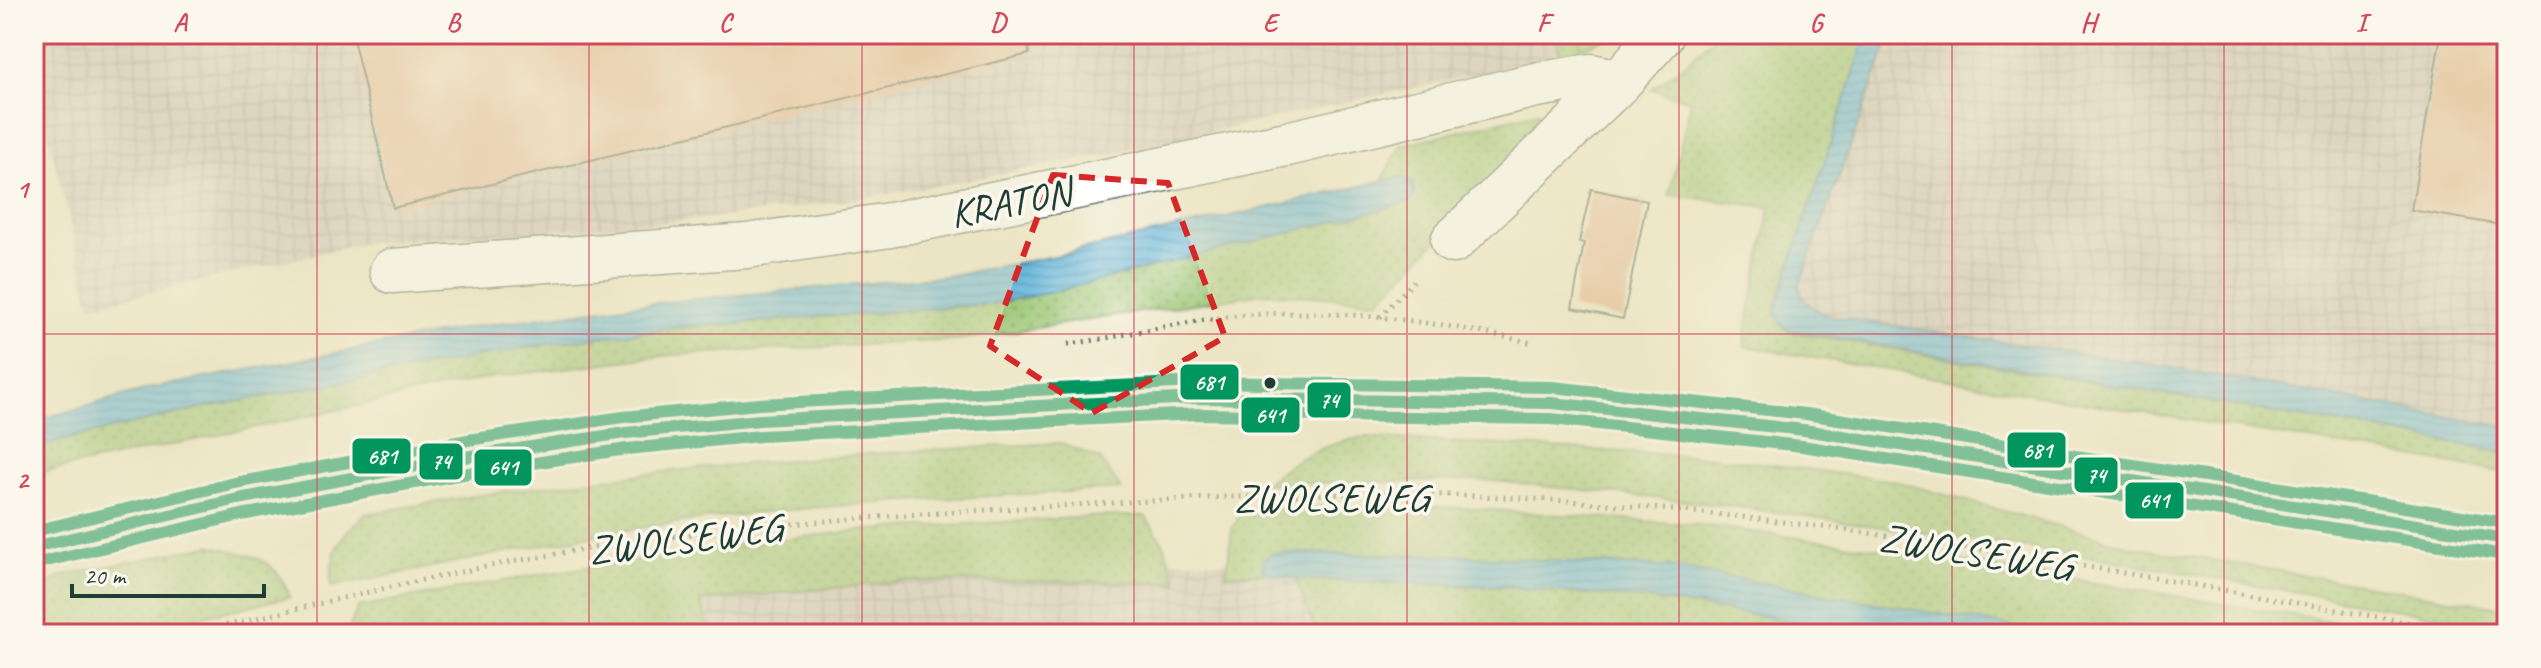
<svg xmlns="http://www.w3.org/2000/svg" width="2541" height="668" viewBox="0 0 2541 668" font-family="Caveat,sans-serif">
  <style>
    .industrial { fill: url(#industrial-grid) }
    .grass { fill: url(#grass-dots); stroke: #5c8153; stroke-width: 2 }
    .water { fill: url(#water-rules); stroke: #407988; stroke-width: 2 }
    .building { fill: #e2b08a }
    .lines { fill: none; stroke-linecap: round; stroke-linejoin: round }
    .minor-casing { stroke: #677867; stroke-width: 47 }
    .major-casing { stroke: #677867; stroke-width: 47 }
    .path { stroke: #677867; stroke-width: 5; stroke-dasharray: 2 6; stroke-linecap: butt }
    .minor { stroke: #fff; stroke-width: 44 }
    .major { stroke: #f8bf6c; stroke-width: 44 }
    .bus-1-casing { stroke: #fbf7ec; stroke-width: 18 }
    .bus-2-casing { stroke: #fbf7ec; stroke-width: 18 }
    .bus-3-casing { stroke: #fbf7ec; stroke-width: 18 }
    .bus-1 { stroke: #00965e; stroke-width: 12 }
    .bus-2 { stroke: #00965e; stroke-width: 12 }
    .bus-3 { stroke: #00965e; stroke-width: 12 }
    .marked { fill: none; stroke: #d62828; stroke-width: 6; stroke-dasharray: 16 10; stroke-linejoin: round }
    .grid { fill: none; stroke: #d1495b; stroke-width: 2; stroke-opacity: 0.55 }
    .bus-dot { fill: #1f3d34; stroke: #fbf7ec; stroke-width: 3 }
    .labels { text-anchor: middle; stroke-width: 7; stroke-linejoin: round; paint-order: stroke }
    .street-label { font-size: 40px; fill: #1f3d34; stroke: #fbf7ec }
    .line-badge { stroke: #fbf7ec; stroke-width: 3 }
    .badge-label { font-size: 22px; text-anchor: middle; font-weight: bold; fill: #fff }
    .neatline { fill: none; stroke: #d1495b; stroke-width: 3 }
    .grid-label { font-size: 26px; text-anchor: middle; font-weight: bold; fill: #d1495b }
  </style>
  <defs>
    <pattern id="industrial-grid" width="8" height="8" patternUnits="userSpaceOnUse" patternTransform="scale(2)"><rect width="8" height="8" fill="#ccc2b9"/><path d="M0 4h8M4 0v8" fill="none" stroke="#a59f97"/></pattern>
    <pattern id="grass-dots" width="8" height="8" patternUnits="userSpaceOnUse" patternTransform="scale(2)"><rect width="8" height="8" fill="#99c572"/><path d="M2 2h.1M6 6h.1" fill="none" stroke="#7ca15e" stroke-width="1.8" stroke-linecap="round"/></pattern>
    <pattern id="water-rules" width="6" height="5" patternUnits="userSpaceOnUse" patternTransform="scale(2)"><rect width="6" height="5" fill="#61b5dd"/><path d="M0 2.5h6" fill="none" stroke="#4f94b4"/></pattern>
  </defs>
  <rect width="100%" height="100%" fill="#fbf7ec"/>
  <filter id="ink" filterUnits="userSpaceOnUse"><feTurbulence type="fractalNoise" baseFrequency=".0125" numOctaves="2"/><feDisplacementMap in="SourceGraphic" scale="16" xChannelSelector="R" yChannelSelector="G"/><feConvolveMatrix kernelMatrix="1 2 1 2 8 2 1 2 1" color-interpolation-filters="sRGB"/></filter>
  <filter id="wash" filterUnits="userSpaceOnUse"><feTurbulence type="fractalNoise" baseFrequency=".006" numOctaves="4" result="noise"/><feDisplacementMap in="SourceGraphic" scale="32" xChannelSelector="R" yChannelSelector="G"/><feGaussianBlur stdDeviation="1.8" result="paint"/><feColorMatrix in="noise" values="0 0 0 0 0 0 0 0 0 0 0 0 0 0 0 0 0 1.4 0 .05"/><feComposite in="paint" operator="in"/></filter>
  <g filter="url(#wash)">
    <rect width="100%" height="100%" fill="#ece5c5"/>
    <!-- industrial -->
    <path class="industrial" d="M34,34H1596L1534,62L1090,158L924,188L791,209L662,223L365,243L91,306L34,80Z
      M1796,34H2507V445L1804,325L1789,300Z
      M940,550L1624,579L1952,634H650L635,594Z"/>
    <!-- grass -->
    <path class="grass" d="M1556,34H1619L1560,56Z
      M1717,34H1867L1775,310L1790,332L2507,452V473L1744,346L1770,207L1669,195L1691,101L1651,89L1683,66Z
      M1538,112L1547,127L1378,301L1265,293L958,340L671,355L493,377L34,474V447L202,408L557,342L676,328L991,304L1388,178L1383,179L1401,145Z
      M1363,437L1714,457L1895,481L2138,548L2507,608V628L2085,556L1741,507L1485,480L1264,484C1295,457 1323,445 1363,437Z
      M1061,443L1100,459L1121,489C967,498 813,503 660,525C550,541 441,566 331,587C330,551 338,536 366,514C596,472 828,454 1061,443Z
      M1449,507L1701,525L1892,550L2411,634H2053L1676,568L1453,555L1272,553L1262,567L1268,573L1226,575L1232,529L1243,508Z
      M1107,516H1145L1164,544L1177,582L905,581L700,601L712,634H350L349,628L358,607L536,575L741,544L865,530Z
      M211,545C251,556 275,555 290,597L122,634H34V593L62,576Z
      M1296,579L1507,587L1655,600L1881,634H1317Z
      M288,623L306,634H234Z"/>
    <!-- water -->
    <path class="water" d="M1867,34H1891L1799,286C1803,304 1813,308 1829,316L2149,364L2507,427V452L1785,329L1775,311Z
      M1401,177L1412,183L1415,194L1410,202L1058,291L991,304L676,328L557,342L202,408L34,447V421L147,389L477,326L632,305L946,276L1055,256Z
      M1272,553L1453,555L1676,568L2053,634H1881L1655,600L1507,587L1296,579L1268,573L1262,568L1264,559Z"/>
    <g id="blocks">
      <!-- building -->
      <path class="building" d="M352,34H1027L1029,54L393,208Z
        M2441,34H2507V226L2411,210Z
        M1591,189L1647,201L1623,319L1572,308L1584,243L1579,242Z"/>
    </g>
  </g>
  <g filter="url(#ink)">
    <use href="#blocks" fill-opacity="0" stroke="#677867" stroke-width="2"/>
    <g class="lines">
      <!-- minor casing -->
      <g class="minor-casing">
        <path id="minor" d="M1453,241L1619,82L1662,34
          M392,271L747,246L890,225L1287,144L1536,85L1591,76L1619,82"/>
      </g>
      <!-- major casing -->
      <g class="major-casing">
        <path id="major" d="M34,547L238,499L471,456L625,433L760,420L1197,398L1552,403L1804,430L2507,539"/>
      </g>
      <!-- path -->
      <path class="path" d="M1380,317L1414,281
        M1068,344C1116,338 1164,325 1212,319C1319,304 1429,320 1533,343
        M187,634C308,607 428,576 550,555C718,526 888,515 1058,506C1197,498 1337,490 1476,496C1812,510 2146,578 2476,634"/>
      <!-- minor -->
      <use href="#minor" class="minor"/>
      <!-- major -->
      <use href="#major" class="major"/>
      <!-- bus-1 casing -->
      <g class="bus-1-casing">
        <path id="bus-1" d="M34,547L238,499L471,456L625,433L760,420L1197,398L1552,403L1804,430L2507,539"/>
      </g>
      <!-- bus-2 casing -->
      <g class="bus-2-casing">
        <path id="bus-2" d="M38,563L241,515L474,472L627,449L761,436L1197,414L1551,419L1802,446L2505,555"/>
      </g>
      <!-- bus-3 casing -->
      <g class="bus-3-casing">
        <path id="bus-3" d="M34,531L235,483L468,440L623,417L759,404L1197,382L1552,387L1806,414L2507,523"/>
      </g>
      <!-- bus-1 -->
      <use href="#bus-1" class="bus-1"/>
      <!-- bus-2 -->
      <use href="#bus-2" class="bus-2"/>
      <!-- bus-3 -->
      <use href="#bus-3" class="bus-3"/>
    </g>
  </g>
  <!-- marked area -->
  <path d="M0 0H2541V668H0ZM1053,175L1168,183L1225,337L1092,413L990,346Z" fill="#ece5c5" fill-opacity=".55" fill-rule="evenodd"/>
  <path class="marked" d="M1053,175L1168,183L1225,337L1092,413L990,346Z"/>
  <!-- grid -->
  <path class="grid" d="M317,34V634M589,34V634M862,34V634M1134,34V634M1407,34V634M1679,34V634M1952,34V634M2224,34V634M34,334H2507"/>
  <!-- markers -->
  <circle class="bus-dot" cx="1270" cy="383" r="7"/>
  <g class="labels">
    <!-- street labels -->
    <g class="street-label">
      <text transform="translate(1010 202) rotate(-11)" y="14">KRATON</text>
      <text x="1331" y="511">ZWOLSEWEG</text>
      <text transform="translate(685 538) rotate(-7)" y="14">ZWOLSEWEG</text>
      <text transform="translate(1976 551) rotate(9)" y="14">ZWOLSEWEG</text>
    </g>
  </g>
  <g class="line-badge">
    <rect x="1179" y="363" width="61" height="38" rx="8" fill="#00965e"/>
    <rect x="1306" y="381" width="46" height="38" rx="8" fill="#00965e"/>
    <rect x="1240" y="396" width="61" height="38" rx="8" fill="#00965e"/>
    <rect x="2006" y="431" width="61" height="38" rx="8" fill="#00965e"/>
    <rect x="351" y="437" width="61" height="38" rx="8" fill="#00965e"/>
    <rect x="418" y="442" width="46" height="39" rx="8" fill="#00965e"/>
    <rect x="473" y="448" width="60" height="39" rx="8" fill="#00965e"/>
    <rect x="2073" y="456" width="46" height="38" rx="8" fill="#00965e"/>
    <rect x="2124" y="481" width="61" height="39" rx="8" fill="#00965e"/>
  </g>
  <g class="badge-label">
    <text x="1209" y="390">681</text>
    <text x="1329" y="408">74</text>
    <text x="1270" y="423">641</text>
    <text x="2037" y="458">681</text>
    <text x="382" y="464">681</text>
    <text x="441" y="469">74</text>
    <text x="503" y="475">641</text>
    <text x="2096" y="483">74</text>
    <text x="2154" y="508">641</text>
  </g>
  <!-- margin -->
  <rect width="2541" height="668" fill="none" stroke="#fbf7ec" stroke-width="88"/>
  <!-- scale -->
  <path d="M72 584v12h192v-12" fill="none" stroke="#1f3d34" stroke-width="4"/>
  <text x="84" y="584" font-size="24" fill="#1f3d34" stroke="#fbf7ec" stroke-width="6" paint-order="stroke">20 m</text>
  <rect x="44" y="44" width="2453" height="580" class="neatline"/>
  <g class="grid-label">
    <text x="180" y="31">A</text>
    <text x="453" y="31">B</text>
    <text x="725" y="31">C</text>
    <text x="998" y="31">D</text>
    <text x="1270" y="31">E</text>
    <text x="1543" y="31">F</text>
    <text x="1816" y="31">G</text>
    <text x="2088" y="31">H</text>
    <text x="2361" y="31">I</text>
    <text x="22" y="198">1</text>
    <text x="22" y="488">2</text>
  </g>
</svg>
